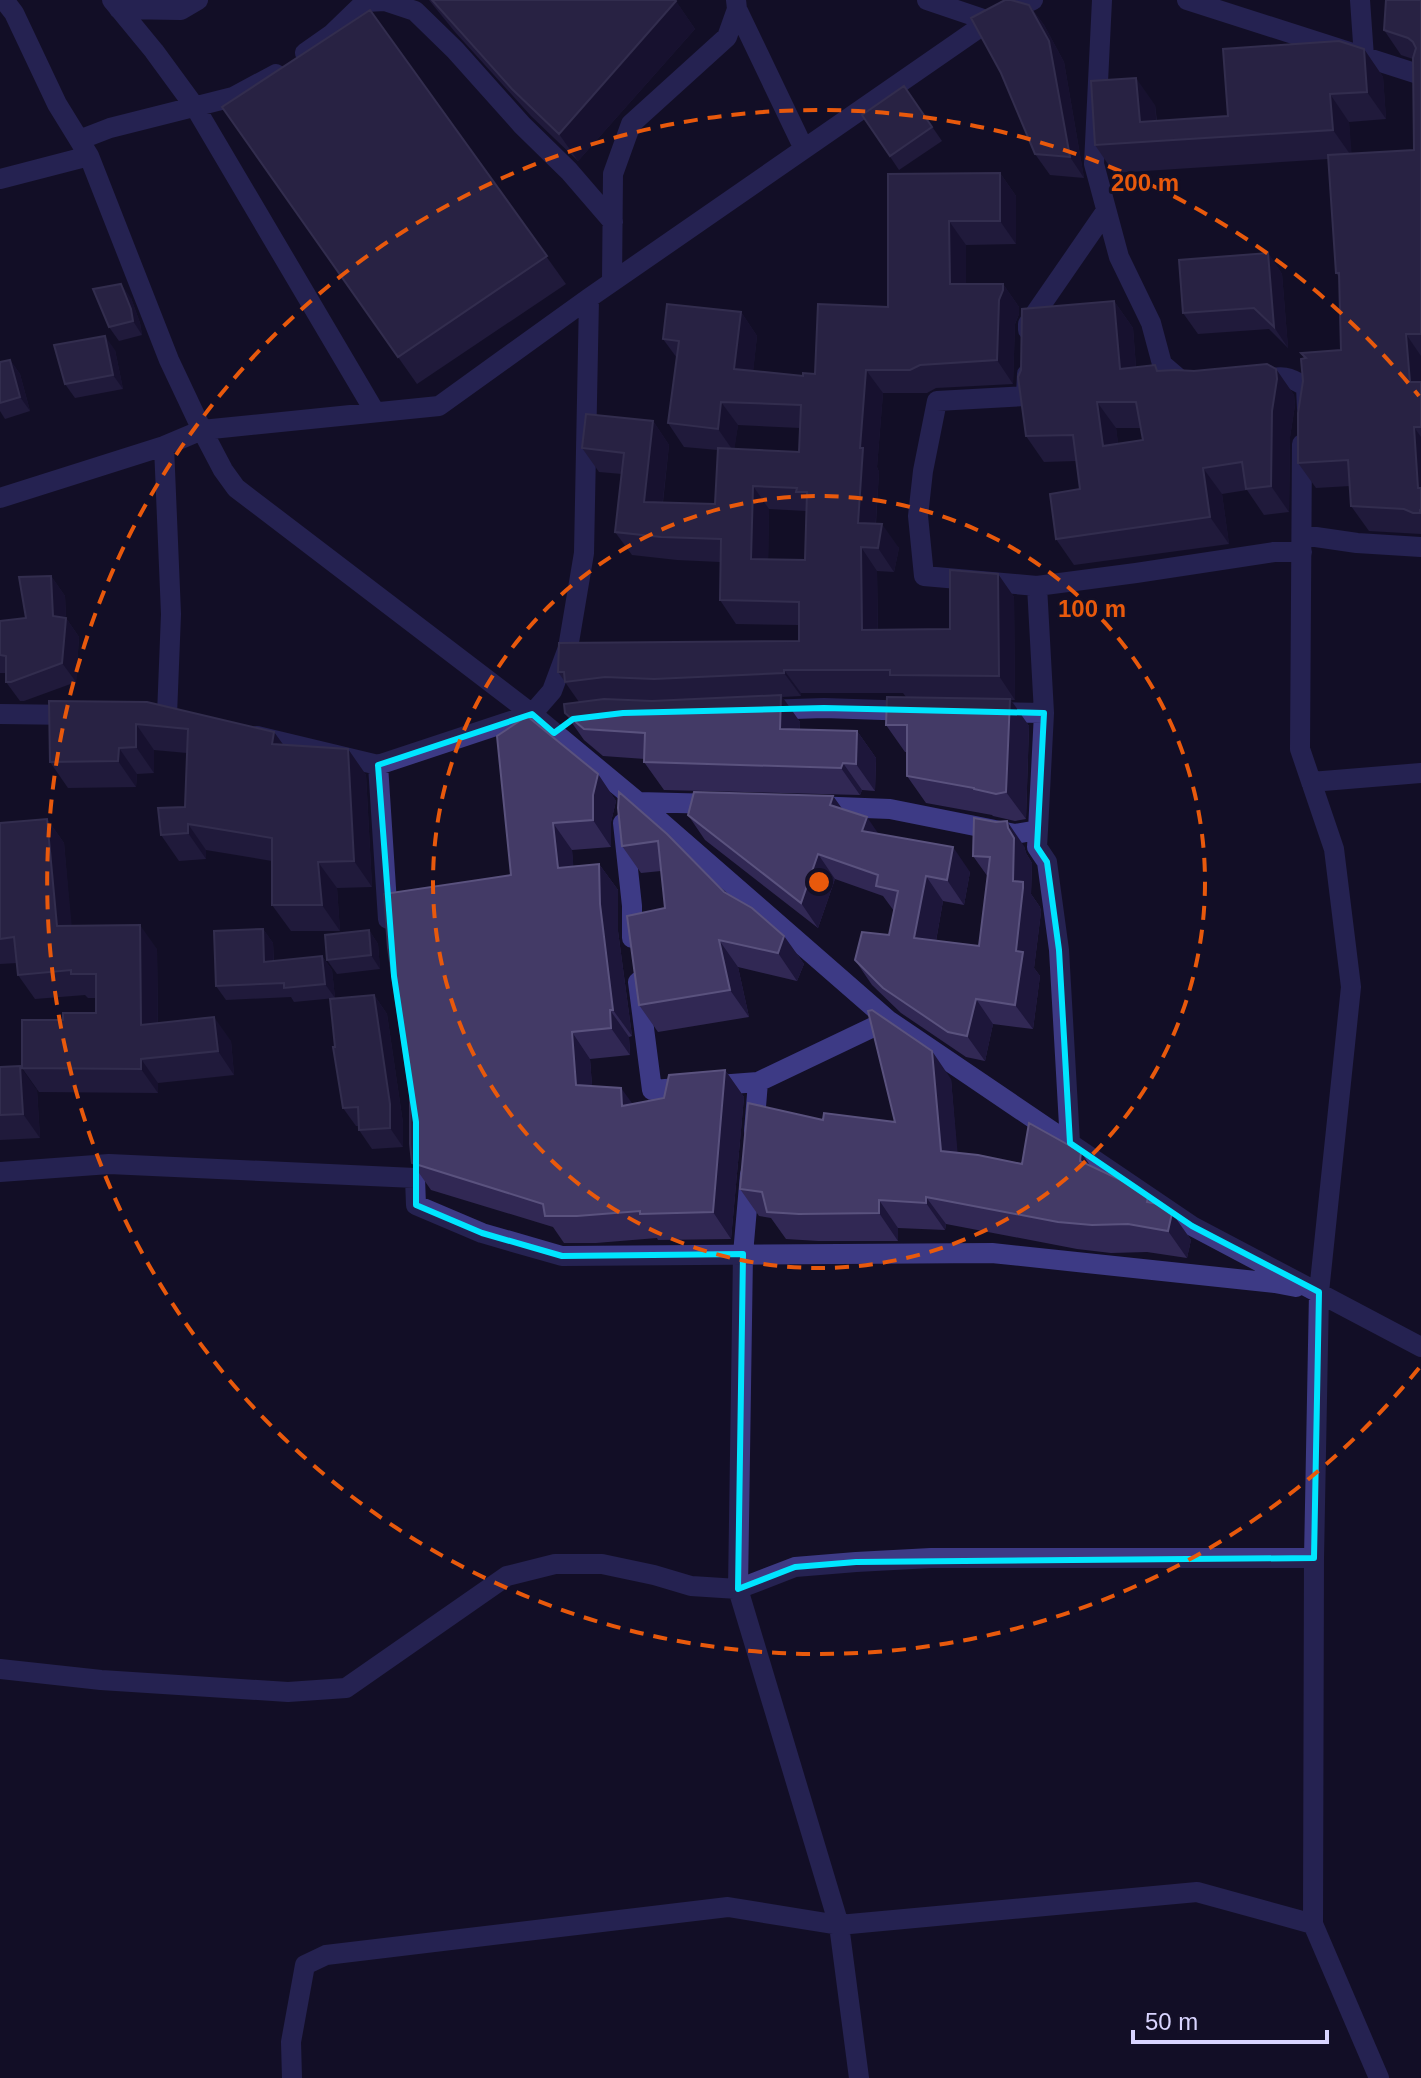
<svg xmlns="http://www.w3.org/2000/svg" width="1421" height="2078" viewBox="0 0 1421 2078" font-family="Arial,sans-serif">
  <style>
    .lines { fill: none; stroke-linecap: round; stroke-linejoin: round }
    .minor { stroke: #3d3a85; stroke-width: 20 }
    .wall { fill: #312854; fill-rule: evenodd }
    .shaded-wall { fill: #1d163a }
    .building { fill: #433a66; stroke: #5a527e; stroke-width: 2; fill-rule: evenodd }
    .marked { fill: none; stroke: #00e5ff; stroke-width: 6; stroke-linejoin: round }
    .ring { fill: none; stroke: #e8590c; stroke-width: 4; stroke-dasharray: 14 10 }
    .centre { fill: #e8590c; stroke: #130f26; stroke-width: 4 }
    .ring-label { font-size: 24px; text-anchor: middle; font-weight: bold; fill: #e8590c; stroke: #130f26; stroke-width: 6; stroke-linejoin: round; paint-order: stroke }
  </style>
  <rect width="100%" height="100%" fill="#130f26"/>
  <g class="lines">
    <!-- minor -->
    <path class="minor" d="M4,0L14,13L57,104L89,156L169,360L202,430L223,470L236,488L532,714L638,802L888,1020L1192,1226L1421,1347
      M112,0L154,51L195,107L375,412
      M927,0L989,21
      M1102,0L1094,164L1119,257L1151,323L1162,364L1183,382L1191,383
      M1187,0L1421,75
      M1360,0L1364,57
      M119,9L181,10L198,0
      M737,9L804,149
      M305,53L332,34L365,2L385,1L415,11L455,50L522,125L569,171L613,222
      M79,140L110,128L233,97L276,74
      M0,179L89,156
      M612,282L613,174L631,124L727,37L737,9L736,0
      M1028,330V324L1106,211
      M1255,380C1280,377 1284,373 1306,387L1307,408
      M1302,444L1300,749L1334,849L1351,987L1319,1292L1314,1558L1313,1924L1379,2078
      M164,446L171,614L167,715
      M0,498L164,446L202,430L439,406L589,298L989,21L1033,0
      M1302,535L1357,543L1421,547
      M1037,586L1136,573L1274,552H1302
      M764,710L824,708L912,711
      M992,712L1044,713L1037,586L924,576L918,516L923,471L937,401L1026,396L1027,374
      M0,714L76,715
      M257,736L378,765
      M1311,782L1421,773
      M638,802L717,804
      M813,806L890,809L1015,834L1038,830L1037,847L1047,862L1059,950L1070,1143
      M623,823L632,906V938
      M1038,830L1044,713
      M388,919L378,765L532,714L552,691L568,648L584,553L589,298
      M638,982L652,1090L758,1082
      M754,1131L758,1082L888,1020
      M0,1172L109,1164L415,1178L416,1205L482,1233L562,1256L992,1253L1275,1283L1296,1287
      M750,1174L743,1254L738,1589L839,1925L859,2078
      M0,1669L101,1680L288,1692L346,1688L507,1576L555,1564H602L654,1575L691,1586L738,1589L795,1567L856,1562L931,1558H1314
      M292,2078L291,2042L305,1965L326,1955L728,1907L839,1925L1197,1892L1313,1924"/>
  </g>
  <!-- wall -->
  <path class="wall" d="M429,0H675L695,29L578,161L531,116L455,32Z
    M1421,0V534L1369,531L1351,506L1350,486L1316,488L1298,463L1304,358L1301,353L1341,350L1339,277L1336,273L1328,159L1114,173L1095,145L1155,105L1157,121L1228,116L1364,49L1383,77L1386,119L1349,122L1351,154L1414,150L1413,59L1401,55L1384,30Z
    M1029,5L1044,25L1064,62L1084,178L1050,175L1035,154Z
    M370,10L566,284L417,384L222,107Z
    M904,86L942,141L899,170L862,115Z
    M1000,173L1016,196V244L966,245V284H1003L1019,307V314L1015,324L1013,384L936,388L927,393H883L877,467L879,472L876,524L899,548L894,572L877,571L878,630L950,629L998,574L1014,597L1015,700H1011L1029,726L1026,819L1015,821L993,816L992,815L926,803L907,776V752H905L886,725L906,697L903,693H801V696L782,697L800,722V729L857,731L876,758L875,791L862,790L860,795L664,790L644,762L645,759L603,756L584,740L565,713L579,702L558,672L799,641V625L736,624L720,600V562L677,560L632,555L615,532L622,474L599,472L582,448L653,421L669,445L663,502L715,504L718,450L684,447L668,423L677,358L663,339L741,312L757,336L753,371L803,376L815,374L888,307V174ZM738,425L800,428L799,452L734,449ZM769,509L806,511L805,560L768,559Z
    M1268,253L1282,274L1288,348L1269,329L1198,334L1183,313Z
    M131,298L140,323L142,335L119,341L109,327Z
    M1114,301L1133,328L1136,367L1160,371L1276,369L1294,395L1295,405L1290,437L1289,512L1264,515L1247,490L1222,494L1229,544L1074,565L1056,539L1080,489L1076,461L1044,462L1026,436ZM1116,428H1141L1143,440L1118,444Z
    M115,350L123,389L75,398L65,384Z
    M10,360L20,374L30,411L5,419L0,411V362Z
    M51,576L65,596L66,618L79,637L76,682L24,701H20L6,682V673H0V621L26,618Z
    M49,701L274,732L283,745L348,749L366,775L372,887L337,888L340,931H291L272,905V861L206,850V859L179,861L161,835L185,807L187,753L154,750V773L137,774L136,787L68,788L50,762Z
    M497,736L598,774L616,801L611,822V847L572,850L573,866L599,864L618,890V931L632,1036L629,1037L630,1055L590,1059L592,1086L633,1104L664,1098L725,1070L744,1097L731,1239L658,1240L657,1238L596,1243H564L553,1227L431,1190L412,1163L511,875Z
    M833,796L842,809L878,834L970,872L964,905L943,901L936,941L979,946L988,877L973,856L1024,846L1026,853L1032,863L1031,894L1040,907L1041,912L1034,968L1040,976L1033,1029L993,1024L985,1061L966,1057L901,1013L872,985L855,960L889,935L894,911L883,896L835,879L818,928L705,840L688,815Z
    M618,808L724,892L784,936L804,964L797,981L738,967L749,1017L658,1032L639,1005L665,908L661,871L641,873L622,846Z
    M47,819L64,843L71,926L157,949L158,1023L231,1041L234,1075L158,1083V1093L39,1092L22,1068L63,1020L96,1013V998H88L85,995L35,999L18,975L17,963L0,964V823Z
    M263,929L273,943L274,961L322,956L332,970L335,998L294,1002L291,997L226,1000L216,986Z
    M369,930L378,944L380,969L337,974L327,960Z
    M374,995L387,1014L403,1123V1147L372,1149L359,1130V1126H356L343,1108L335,1047Z
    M0,1067L37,1090L40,1138L0,1140Z
    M951,1079L957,1153L1022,1164L1091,1166L1152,1203L1172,1213L1191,1240L1187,1258L1147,1252L1111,1253L1077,1249L946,1224L945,1230L898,1228V1241H818L786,1239L771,1218L759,1216L740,1189L823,1120L895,1122Z"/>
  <!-- shaded-wall -->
  <path class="shaded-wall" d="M676,1L695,29L578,161L559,134Z
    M1029,5L1044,25L1064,62L1084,178L1070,157Z
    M1364,49L1383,77L1386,119L1367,92Z
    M1136,78L1155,105L1158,141L1140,122Z
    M1330,94L1349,122L1352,157L1333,130Z
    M1000,173L1016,196V244L1000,221Z
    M949,221L966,245V307L950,284Z
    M1268,253L1282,274L1288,348L1274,327Z
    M121,284L131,298L140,323L142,335L133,321Z
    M1003,284L1019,307V314L1015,324L1013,384L997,360L999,300Z
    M1114,301L1133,328L1138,395L1120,369Z
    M741,312L757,336L751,392L734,369Z
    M1406,334L1421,356V398L1410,382Z
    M105,336L115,350L123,389L113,375Z
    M10,360L20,374L30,411L20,397Z
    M1276,369L1294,395L1295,405L1290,437L1289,512L1271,486L1272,411Z
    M866,370L883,393L877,467L879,472L874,547L858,523L860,448Z
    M721,402L738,425L734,452L718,429Z
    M1097,402L1116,428L1122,472L1103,446Z
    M653,421L669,445L660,525L644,502Z
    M1414,427L1421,437V492L1418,488Z
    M1203,468L1222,494L1229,544L1210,517Z
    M753,486L769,509L768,582L751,559Z
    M882,524L899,548L894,572L878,548Z
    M861,547L877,571L878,653L862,630Z
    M998,574L1014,597L1015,700L999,676Z
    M51,576L65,596L66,618L79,637L76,682L62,663L53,616Z
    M784,670L801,693V696L784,673Z
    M781,695L800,722L799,756L780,729Z
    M1010,699L1029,726L1026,819L1006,792Z
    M136,724L154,750V773L136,747Z
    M857,731L876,758L875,791L856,764Z
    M274,732L293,758L272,744Z
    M119,748L137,774L136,787L118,761Z
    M348,749L366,775L372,887L354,861Z
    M843,763L862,790L860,795L841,768Z
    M598,774L616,801L611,822V847L593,820V795Z
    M833,796L851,821L830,805Z
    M867,817L884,842L862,831Z
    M47,819L64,843L74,950L57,926Z
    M1007,821L1024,846L1026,853L1032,863L1031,894L1040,907L1041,912L1034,968L1040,976L1033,1029L1015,1005L1016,951L1013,881Z
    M553,823L572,850L576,894L558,868Z
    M188,824L206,850V859L188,833Z
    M953,847L970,872L964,905L947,880Z
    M818,854L835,879L818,928L801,903Z
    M318,862L337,888L340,931L322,905Z
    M599,864L618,890V931L632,1036L613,1010L600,904Z
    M926,876L943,901L932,963L914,938Z
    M140,925L157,949L158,1049L141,1025Z
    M263,929L273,943L274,976L264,962Z
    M369,930L378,944L380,969L371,955Z
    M784,936L804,964L797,981L778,953Z
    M719,940L738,967L749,1017L730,990Z
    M322,956L332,970L335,998L325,984Z
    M374,995L387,1014L403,1123V1147L390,1128Z
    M976,999L993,1024L985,1061L967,1036Z
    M610,1010L629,1037L630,1055L611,1028Z
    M214,1017L231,1041L234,1075L218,1051Z
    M572,1032L590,1059L594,1111L576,1085Z
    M932,1051L951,1079L960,1179L941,1151Z
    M141,1059L158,1083V1093L141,1069Z
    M20,1066L37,1090L40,1138L23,1114Z
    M725,1070L744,1097L731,1239L713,1212Z
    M621,1088L640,1114L622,1106Z
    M1081,1152L1100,1180L1080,1161Z
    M926,1197L946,1224L945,1230L926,1203Z
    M879,1200L898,1228V1241L879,1213Z
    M1172,1213L1191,1240L1187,1258L1168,1231Z"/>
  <!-- building -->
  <path class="building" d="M432,0H675L676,1L559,134L512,89Z
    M1005,0H1011L1029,5L1049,41L1070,157L1035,154L1001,73L971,18Z
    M1386,0H1421V334H1406L1410,382H1421V427H1414L1418,488H1421V510H1420V513H1413L1404,509L1351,506L1348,460L1298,463V413L1303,381L1301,359L1306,358L1301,353L1341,350L1339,273H1336L1328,155L1414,150L1413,58L1416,48L1413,42L1408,38L1384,30Z
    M370,10L547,256L398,357L222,107Z
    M1339,41L1364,49L1367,92L1330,94L1333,130L1095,145L1091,81L1136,78L1140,122L1228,116L1223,49Z
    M904,86L932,127L890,156L862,115Z
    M1000,173V221H949L950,284H1003V290L999,300L997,360L920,365L910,370H866L860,448H863L858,523L882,524L878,548L861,547L862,630L950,629V570L998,574L999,676L890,675V670H784V673L654,679L605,677L565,682L564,672H558L559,643L799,641V602L720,600L721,539L661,537L615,532L624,453L582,448L586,414L653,421L644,502L715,504L718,448L799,452L801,405L721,402L718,429L668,423L679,341L663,339L667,304L741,312L734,369L803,376V373L815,374L818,304L888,307V174ZM753,486L797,488L796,492H807L805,560L751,559Z
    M1268,253L1274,327L1254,308L1183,313L1179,260Z
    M121,284L131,309L133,321L109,327L93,289Z
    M1114,301L1120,369L1155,365L1157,371L1175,370L1194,371L1267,364L1276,369L1277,379L1272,411L1271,486L1246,489L1242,462L1203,468L1210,517L1056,539L1050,494L1080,489L1073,435L1026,436L1018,377L1021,370L1022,309ZM1097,402H1136L1143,440L1103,446Z
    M105,336L113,375L65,384L54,345Z
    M10,360L20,397L0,403V362Z
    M51,576L53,616L66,618L62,663L11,682H6V656L0,655V621L26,618L19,577Z
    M781,695L780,729L857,731L856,764L843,763L841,768L644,762L645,733L584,729L565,713L564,704L604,699L652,701Z
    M887,697L1010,699L1006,792L996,794L974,789V788L907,776V725H886Z
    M49,701L147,702L274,732L272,744L348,749L354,861L318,862L322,905H272V838L188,824V833L161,835L158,808L185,807L188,729L136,724V747L119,748L118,761L50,762Z
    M527,716L598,774L593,795V820L553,823L558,868L599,864L600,904L613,1010H610L611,1028L572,1032L576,1085L621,1088L622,1106L664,1098L669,1075L725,1070L713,1212L640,1214V1211L577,1216H545L543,1204L412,1163L410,1144V1094L388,948L384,894L511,875L497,736Z
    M619,792L667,834L724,892L752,908L784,936L778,953L719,940L730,990L639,1005L627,916L665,908L658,841L622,846L618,808Z
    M694,792L833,796L830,805L867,817L862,831L953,847L947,880L926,876L914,938L979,946L990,857L973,856L974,818L996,822L1007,821L1008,828L1014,838L1013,881L1023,882V888L1016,951L1023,952L1015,1005L976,999L967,1036L948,1032L883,988L855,960L862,932L889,935L898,891L876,886L878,875L818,854L801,903L688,815Z
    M47,819L57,926L140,925L141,1025L214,1017L218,1051L141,1059V1069L22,1068V1020H63V1013H96V974H71V970L18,975L14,937L0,939V823Z
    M263,929L264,962L322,956L325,984L284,988V983L216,986L214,931Z
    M369,930L371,955L327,960L325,935Z
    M374,995L390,1104V1128L359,1130L358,1107L343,1108L333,1047H335L330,999Z
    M872,1010L932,1051L941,1151L978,1155L1022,1164L1029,1123L1081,1152L1080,1161L1127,1183L1148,1197L1147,1202L1158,1204L1172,1213L1168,1231L1128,1224L1092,1225L1058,1222L926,1197V1203L879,1200V1213L799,1214L767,1212L762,1192L740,1189L748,1103L823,1120L824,1113L895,1122L868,1011Z
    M20,1066L23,1114L0,1115V1067Z"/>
  <!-- marked area -->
  <path d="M0 0H1421V2078H0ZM824,708L1044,713L1037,847L1047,862L1059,950L1070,1143L1192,1226L1319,1292L1314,1558L856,1562L795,1567L738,1589L743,1254L562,1256L482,1233L416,1205V1122L394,976L378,765L532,714L554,733L573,719L623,713Z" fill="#130f26" fill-opacity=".55" fill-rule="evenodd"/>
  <path class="marked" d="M824,708L1044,713L1037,847L1047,862L1059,950L1070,1143L1192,1226L1319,1292L1314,1558L856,1562L795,1567L738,1589L743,1254L562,1256L482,1233L416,1205V1122L394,976L378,765L532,714L554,733L573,719L623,713Z"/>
  <!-- distance rings -->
  <g class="ring">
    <circle cx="819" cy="882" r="386"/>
    <path d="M1419 1368A772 772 0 1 1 1419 396"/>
  </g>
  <circle cx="819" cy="882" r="12" class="centre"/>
  <g class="ring-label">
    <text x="1145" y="191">200 m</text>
    <text x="1092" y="617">100 m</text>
  </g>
  <!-- scale -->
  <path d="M1133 2030v12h194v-12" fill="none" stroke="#d9d4ff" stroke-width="4"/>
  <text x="1145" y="2030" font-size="24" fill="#d9d4ff" stroke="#130f26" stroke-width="6" paint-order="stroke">50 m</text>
</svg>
